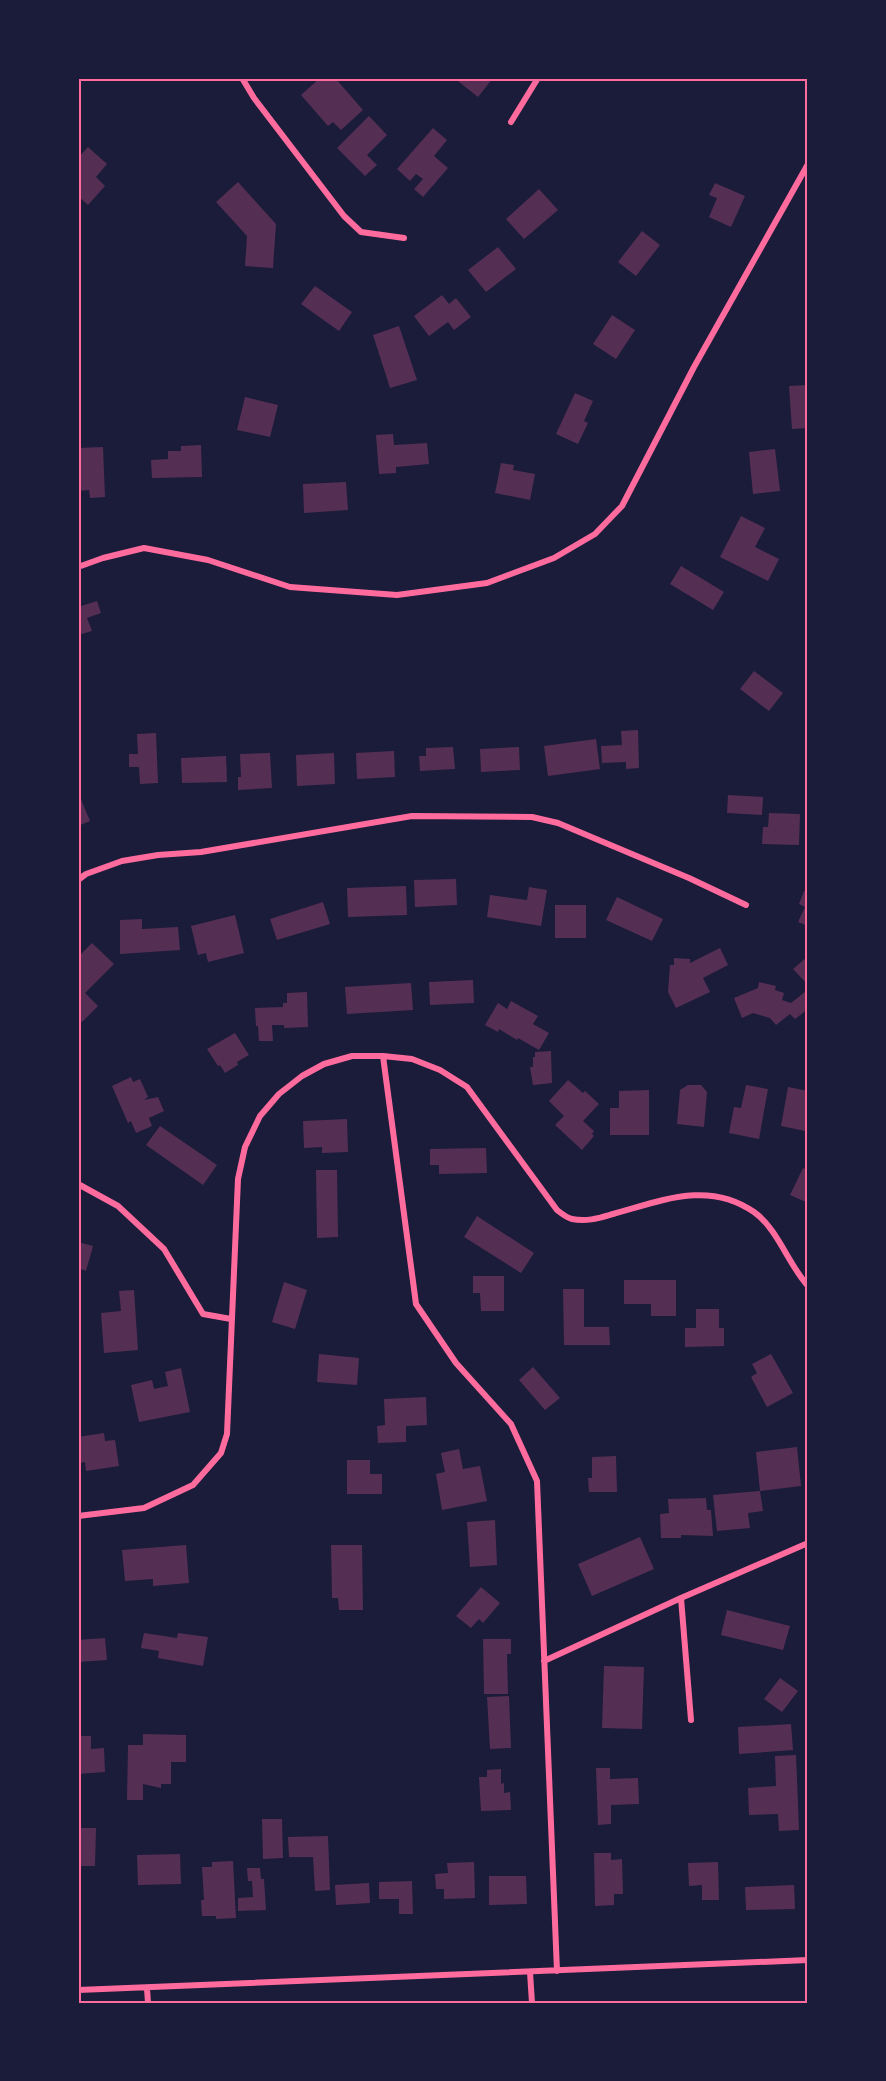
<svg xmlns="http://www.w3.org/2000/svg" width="886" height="2081" viewBox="0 0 886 2081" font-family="Rubik,sans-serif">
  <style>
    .building { fill: #542f53 }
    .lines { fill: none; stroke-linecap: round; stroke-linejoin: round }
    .minor { stroke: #ff6b9d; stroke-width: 6 }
    .neatline { fill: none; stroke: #ff6b9d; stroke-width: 2 }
  </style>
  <rect width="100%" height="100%" fill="#1b1b3a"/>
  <!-- building -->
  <path class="building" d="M320,78H338L336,79L363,110L341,130L333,122L328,126L301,95Z
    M454,78H493L478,97Z
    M369,116L387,135L367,155L377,165L365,176L337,148Z
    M433,128L447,140L434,156L448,168L423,197L414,189L423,179L416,174L410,181L397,169Z
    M88,147L107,164L96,177L105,186L88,205L78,196V158Z
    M238,182L276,224L273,268L245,266L247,236L216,202Z
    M715,183L745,196L731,227L709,217L717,198L709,195Z
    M539,189L558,210L524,239L506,219Z
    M642,231L660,245L636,276L618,262Z
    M498,247L516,269L486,292L468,270Z
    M315,286L352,312L339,331L301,304Z
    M442,295L449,304L456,298L471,317L454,330L448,322L429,336L414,316Z
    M612,315L635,330L616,359L593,344Z
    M399,326L417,380L390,388L373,335Z
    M808,385V428L792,429L789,386Z
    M575,393L593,401L584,421L588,423L578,444L556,434Z
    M245,397L278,405L270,437L237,430Z
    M393,434L394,445L427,443L429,464L396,467V473L379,474L376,435Z
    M201,445L202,477L152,478L151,460L168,459V451H181V446Z
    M103,447L105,497L90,498L89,490L78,491V448Z
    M775,449L780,491L753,494L749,452Z
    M501,463L514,465L513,470L535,474L530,500L495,493Z
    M346,482L348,510L304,513L303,484Z
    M741,516L765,528L755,547L779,559L768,581L720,557Z
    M681,566L724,592L713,610L670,584Z
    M97,601L101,613L87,618L92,631L78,635V607Z
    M754,671L783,693L769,711L740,689Z
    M638,730L639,768L626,769V762L602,763L601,746L622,745L621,731Z
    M156,733L158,783L140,784L139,767H129V754H138L137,734Z
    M596,739L600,769L548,776L544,746Z
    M453,747L455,769L420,771L419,756H426V748Z
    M519,747L520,770L481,772L480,749Z
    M394,751L395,777L357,779L356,753Z
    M270,753L272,788L238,790V777H241L240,754Z
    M334,753L335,784L297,786L296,755Z
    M226,756L227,782L182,783L181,758Z
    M78,792L90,821L78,826Z
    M728,795L763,797L762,815L727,813Z
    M769,813L800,814L799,845L762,844L763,827H768Z
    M456,879L457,905L415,907L414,880Z
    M406,886L407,915L348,917L347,888Z
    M529,887L547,890L541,926L487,917L490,895L527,900Z
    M804,891L808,892V926L798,922L805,907L799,904Z
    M617,897L663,919L652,941L606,920Z
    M323,902L330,924L277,940L270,919Z
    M555,905H586V938H555Z
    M235,915L244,953L208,962L206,953L198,955L191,926Z
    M142,919V929L178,927L180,950L120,954V920Z
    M92,943L114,964L85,993L98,1006L82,1022L78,1018V957Z
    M720,948L728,965L703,978L710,992L676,1008L668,992L670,965H674V958L690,959V963Z
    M808,956V985L793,969Z
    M473,980L474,1003L430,1005L429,982Z
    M759,982L776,986L775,990L784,993L782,1000L791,1003L806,991L808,993V1009L795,1019L790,1014L776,1025L770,1018L753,1013L742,1018L734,998L758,988Z
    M411,983L413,1010L347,1014L345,987Z
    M307,992L308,1027L284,1028V1025H272L273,1041H259L258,1026H256L255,1008L283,1007V1003H287V993Z
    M511,1001L538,1016L533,1024L549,1033L539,1050L518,1038L517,1040L499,1029L498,1032L485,1025L498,1003L507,1009Z
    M235,1033L249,1055L237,1062L238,1065L225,1073L220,1065L218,1066L207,1049Z
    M551,1051L552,1083L533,1085L530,1067H533V1057H535V1052Z
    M131,1077L133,1082L140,1079L148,1097L144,1100L158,1097L164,1111L149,1118L152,1126L136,1133L131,1121L128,1123L112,1086Z
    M568,1080L583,1093L585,1091L599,1104L583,1121L594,1131L592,1134L594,1136L582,1150L555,1125L564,1116L549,1101Z
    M688,1085H701L707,1092L704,1127L677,1124L680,1090Z
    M746,1085L768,1089L759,1139L729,1133L734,1107L741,1108Z
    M788,1087L808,1091V1116L805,1131L781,1126Z
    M649,1090V1135H610V1108H619V1091Z
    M347,1119L348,1152L322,1153V1147L304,1148L303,1121Z
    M160,1126L217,1165L203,1185L146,1145Z
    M486,1148L487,1173L439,1174V1165H430V1149Z
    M803,1168L808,1170V1203L790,1195Z
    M316,1170H337L338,1237L317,1238Z
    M477,1216L534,1253L521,1273L464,1237Z
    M78,1242L93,1246L86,1271L81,1269L79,1277Z
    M473,1276H504V1311H481L480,1293H473Z
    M624,1280H676V1316H651V1304H624Z
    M284,1282L307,1290L295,1329L272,1322Z
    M563,1289H584V1327H609L610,1345H564Z
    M134,1290L138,1350L104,1353L101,1313L121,1311L119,1291Z
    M696,1309H719V1328H724V1346L685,1347V1328H696Z
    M319,1354L359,1358L357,1385L317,1382Z
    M771,1354L793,1393L767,1407L751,1377L757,1373L752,1364Z
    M533,1367L560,1398L545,1410L519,1380Z
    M181,1368L190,1412L139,1422L131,1385L152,1380L154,1389L168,1386L165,1372Z
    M426,1397L427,1425L406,1426V1442L378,1443L377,1426L385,1425L384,1399Z
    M104,1433L105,1441L115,1440L119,1466L86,1471L85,1462L78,1463V1437Z
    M797,1447L801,1486L760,1491L756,1452Z
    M459,1449L463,1469L480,1466L487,1501L442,1510L436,1474L445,1472L441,1453Z
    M616,1456L617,1492H589L588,1478H592V1457Z
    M347,1460H370V1474H382V1494H347Z
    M760,1491L763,1511L748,1513L750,1528L717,1531L713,1495Z
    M706,1498L707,1510H711L713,1536L681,1535V1538H661L660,1514L669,1513L668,1499Z
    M495,1520L497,1565L470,1567L467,1522Z
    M640,1537L654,1569L592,1596L578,1564Z
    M186,1545L189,1583L153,1586V1579L125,1581L122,1550Z
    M331,1545H362L363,1610H339L338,1598H332Z
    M481,1587L500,1603L483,1623L479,1619L471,1628L456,1616Z
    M727,1610L790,1626L783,1650L721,1635Z
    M144,1633L177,1638L178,1633L208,1637L203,1666L158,1658L159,1651L141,1648Z
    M105,1638L107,1660L78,1662V1640Z
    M483,1639H511V1654H507L508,1694H484Z
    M604,1666L644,1667L642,1729L602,1728Z
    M780,1678L798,1691L782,1712L764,1699Z
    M509,1696L511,1748L490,1749L487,1697Z
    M791,1724L793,1750L739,1754L738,1727Z
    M143,1734L186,1735V1762H171V1784H161V1788L143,1784V1800H127L128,1745H143Z
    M78,1736H91V1749L104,1748L105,1772L78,1774Z
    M796,1755L799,1830L779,1831L778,1814L749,1815L748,1788L776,1786L775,1756Z
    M596,1768H610V1779L638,1778L639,1804L611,1805V1824L598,1825Z
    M501,1769V1784L504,1783V1793L510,1792L511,1810L481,1811L479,1777H487V1770Z
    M262,1819H282L283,1858L263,1859Z
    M78,1828H96L95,1866H78Z
    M328,1836L330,1890L315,1891L313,1857H289L288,1837Z
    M594,1853H611V1860L622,1859L623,1894H614V1905L595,1906Z
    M180,1854L181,1884L138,1885L137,1855Z
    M233,1861L236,1918L216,1919V1916H202L201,1900H204L202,1867H212V1862Z
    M474,1862L475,1898L444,1899V1889H436L435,1874L448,1873L447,1863Z
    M718,1862L719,1900H702V1885L689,1886L688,1863Z
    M247,1868H260L261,1879H264L266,1910L238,1911V1898L253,1897L252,1881H248Z
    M489,1876H526L527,1904L489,1905Z
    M412,1881L413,1914H399V1899H379V1882Z
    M369,1883L370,1903L336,1905L335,1885Z
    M794,1885L795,1909L746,1910L745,1887Z"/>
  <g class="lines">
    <!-- minor -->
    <path class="minor" d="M242,78L254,98L344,216L361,232L404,238
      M511,122L538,78
      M78,567L103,558L144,548L208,560L290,587L397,595L487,583L554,558L595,534L622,506L694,367L808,164
      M78,880L86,874L122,861L158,855L201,852L412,816L532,817L558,823L689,878L746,905
      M383,1056L416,1304L456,1363L511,1424L537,1481L557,1971
      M78,1184L118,1206L164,1249L203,1314L231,1319
      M78,1516L144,1508L193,1485L221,1453L227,1434L238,1179L245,1147L260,1116L279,1094L302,1076L324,1064L352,1056H383L412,1059L440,1070L467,1087L557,1210C562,1214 567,1218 572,1219C587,1222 599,1218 613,1214C661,1201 708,1180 754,1212C778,1229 788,1264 808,1286
      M681,1598L691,1720
      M544,1661L681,1598L808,1543
      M530,1972L532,2003
      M147,1988L148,2003
      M78,1990L808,1960"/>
  </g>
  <!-- border -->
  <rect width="886" height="2081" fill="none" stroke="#1b1b3a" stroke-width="159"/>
  <rect x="80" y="80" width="726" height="1922" class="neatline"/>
</svg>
